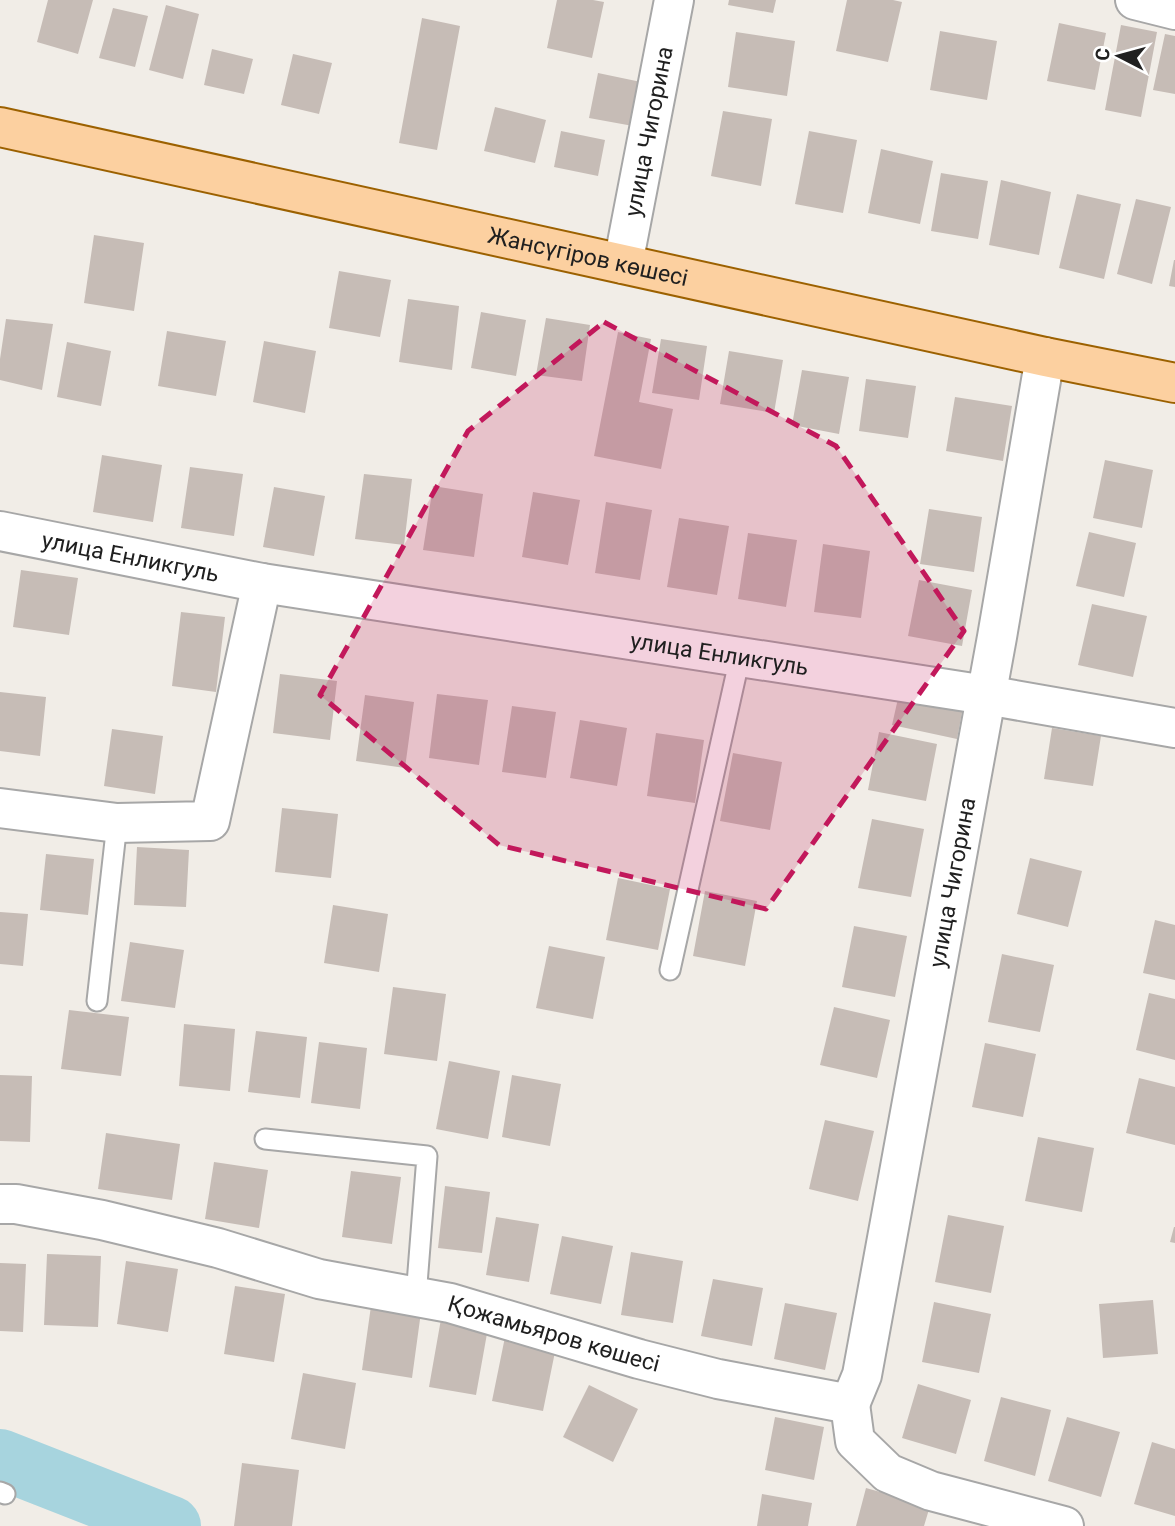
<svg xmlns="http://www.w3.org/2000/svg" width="1175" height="1526" viewBox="0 0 1175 1526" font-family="Roboto,sans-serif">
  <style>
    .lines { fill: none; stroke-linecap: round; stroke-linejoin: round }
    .river { stroke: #a7d4de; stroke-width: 60 }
    .building { fill: #c6bcb6 }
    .service-casing { stroke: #a7a7a7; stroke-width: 23 }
    .minor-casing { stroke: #a7a7a7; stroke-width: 42 }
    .primary-casing { stroke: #9c6100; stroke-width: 42 }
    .service { stroke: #fff; stroke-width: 19 }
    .minor { stroke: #fff; stroke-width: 38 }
    .primary { stroke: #fcd0a0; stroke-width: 38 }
    .marked { fill: #c2185b; fill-opacity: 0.2; stroke: #c2185b; stroke-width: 5; stroke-dasharray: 14 9; stroke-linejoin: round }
    .labels { text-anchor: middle; stroke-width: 7; stroke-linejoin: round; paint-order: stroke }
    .street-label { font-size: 23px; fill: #202020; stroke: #fff }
  </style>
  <rect width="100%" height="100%" fill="#f1ede7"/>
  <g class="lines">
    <!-- river -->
    <path class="river" d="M0,1459L171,1526"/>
  </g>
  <!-- building -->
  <path class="building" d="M48,0H93L78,54L37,42Z
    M557,0H593L604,2L592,58L547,48Z
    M729,0H776L773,13L728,5Z
    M847,0H893L902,2L888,62L836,51Z
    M166,5L199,14L183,79L149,70Z
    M113,8L148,16L135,67L99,58Z
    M422,18L460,26L437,150L399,143Z
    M1059,23L1106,33L1095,90L1047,81Z
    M1121,25L1157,32L1141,117L1105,110Z
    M940,31L997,41L987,100L930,90Z
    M736,32L795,41L787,96L728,87Z
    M1165,34L1175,36V94L1153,90Z
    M212,49L253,59L244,94L204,85Z
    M293,54L332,63L319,114L281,105Z
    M598,73L641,82L633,126L589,118Z
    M495,107L546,120L535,163L484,151Z
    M723,111L772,119L761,186L711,176Z
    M561,131L605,140L598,176L554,167Z
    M809,131L857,140L843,213L795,204Z
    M881,149L933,161L920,224L868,213Z
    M941,173L988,181L978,239L931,231Z
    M1001,180L1051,192L1039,255L989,245Z
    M1077,194L1121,204L1104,279L1059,268Z
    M1136,199L1171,207L1152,284L1117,274Z
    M94,235L144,243L134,311L84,303Z
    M1174,260H1175V287L1169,286Z
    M339,271L391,280L380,337L329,328Z
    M408,299L459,306L452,370L399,362Z
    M481,312L526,320L516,376L471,368Z
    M546,318L590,325L582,381L536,375Z
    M6,319L53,324L42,390L0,380V359Z
    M167,331L226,341L216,396L158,386Z
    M618,332L651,339L639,402L673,409L661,469L594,456Z
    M661,339L707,346L699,400L652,393Z
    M264,341L316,351L305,413L253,402Z
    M67,342L111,351L101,406L57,397Z
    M729,351L783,360L774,413L720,404Z
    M802,370L849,377L839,434L792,425Z
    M866,379L916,386L908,438L859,431Z
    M955,397L1012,406L1003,461L946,451Z
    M102,455L162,465L153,522L93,512Z
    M1105,460L1153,470L1142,528L1093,518Z
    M190,467L243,474L234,536L181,528Z
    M364,474L412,479L404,545L355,539Z
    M433,486L483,494L474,557L423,550Z
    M274,487L325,496L314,556L263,547Z
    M533,492L580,500L568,565L522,557Z
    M606,502L652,510L640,580L595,573Z
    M929,509L982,517L974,572L920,564Z
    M679,518L729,526L717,595L667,587Z
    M1089,532L1136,543L1124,597L1076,586Z
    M748,533L797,540L786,607L738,599Z
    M823,544L870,551L861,618L814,612Z
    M21,570L78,578L69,635L13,627Z
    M919,580L972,590L962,646L908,636Z
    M1092,604L1147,616L1133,677L1078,665Z
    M181,612L225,617L216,692L172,686Z
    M280,674L337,681L330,740L273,733Z
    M0,692L46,697L40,756L0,751Z
    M437,694L488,700L479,765L429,758Z
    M899,694L963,707L957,739L892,725Z
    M365,695L414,702L405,768L356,761Z
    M512,706L556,712L546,778L502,772Z
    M580,720L627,728L617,786L570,778Z
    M1052,728L1101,736L1093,786L1044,779Z
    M112,729L163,736L155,794L104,786Z
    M879,732L937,744L926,801L868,790Z
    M656,733L704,740L695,803L647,796Z
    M733,753L782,762L770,830L720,821Z
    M282,808L338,814L331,878L275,872Z
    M872,819L924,829L911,897L858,888Z
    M137,847L189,850L186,907L134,905Z
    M46,854L94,859L88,915L40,910Z
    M1030,858L1082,871L1068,927L1017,914Z
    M618,878L670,889L658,950L606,940Z
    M705,891L757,901L745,966L693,956Z
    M333,905L388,914L379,972L324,963Z
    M0,912L28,914L23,966L0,964Z
    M1155,920L1175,925V980L1143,973Z
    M854,926L907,936L895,997L842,987Z
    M130,942L184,950L175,1008L121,1001Z
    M549,946L605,957L593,1019L536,1008Z
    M1002,954L1054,965L1040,1032L988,1022Z
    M393,987L446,994L437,1061L384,1054Z
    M1149,993L1175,999V1060L1136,1050Z
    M834,1007L890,1020L877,1078L820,1065Z
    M69,1010L129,1017L121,1076L61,1069Z
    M184,1024L235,1029L230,1091L179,1086Z
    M256,1031L307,1037L300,1098L248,1092Z
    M319,1042L367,1048L360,1109L311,1103Z
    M985,1043L1036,1054L1023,1117L972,1107Z
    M449,1061L500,1071L488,1139L436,1129Z
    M0,1075L32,1076L30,1142L0,1141Z
    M512,1075L561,1084L550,1146L502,1137Z
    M1139,1078L1175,1087V1145L1126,1133Z
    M825,1120L874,1131L858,1201L809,1189Z
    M106,1133L180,1144L172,1200L98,1189Z
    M1038,1137L1094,1148L1082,1212L1025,1201Z
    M214,1162L268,1170L259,1228L205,1219Z
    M351,1171L401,1177L392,1244L342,1237Z
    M445,1186L490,1192L482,1253L438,1248Z
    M948,1215L1004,1226L991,1293L935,1282Z
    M496,1217L539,1224L529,1282L486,1275Z
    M1174,1227H1175V1243L1170,1242Z
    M562,1236L613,1246L601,1304L550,1294Z
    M631,1252L683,1261L673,1323L621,1315Z
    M47,1254L101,1256L98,1327L44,1325Z
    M126,1261L178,1269L168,1332L117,1324Z
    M0,1263L26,1264L23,1332L0,1331Z
    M713,1279L763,1288L752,1346L701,1336Z
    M235,1286L285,1294L274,1362L224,1354Z
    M1153,1300L1158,1354L1103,1358L1099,1304Z
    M934,1302L991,1314L979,1373L922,1362Z
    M785,1303L837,1313L825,1370L774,1359Z
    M371,1306L421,1312L412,1378L362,1370Z
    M441,1319L488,1328L476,1395L429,1387Z
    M505,1337L556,1347L543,1411L492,1401Z
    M303,1373L356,1383L345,1449L291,1439Z
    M918,1384L971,1400L956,1454L902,1438Z
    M589,1385L638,1409L613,1462L563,1437Z
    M1001,1397L1051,1410L1035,1476L984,1461Z
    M775,1417L824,1427L814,1480L765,1470Z
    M1067,1417L1120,1432L1101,1497L1048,1481Z
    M1152,1442L1175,1449V1516L1134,1504Z
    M242,1463L299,1470L292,1526H234Z
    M866,1488L930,1506L924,1526H856Z
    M762,1494L812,1503L808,1526H757Z"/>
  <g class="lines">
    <!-- service casing -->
    <g class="service-casing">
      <path id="service" d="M670,970L740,657
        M97,1001L117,823
        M265,1139L427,1156L416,1297
        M0,1492L5,1494"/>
    </g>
    <!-- minor casing -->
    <g class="minor-casing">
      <g id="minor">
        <path d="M1135,0L1175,10"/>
        <path id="s1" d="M623,264L674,0"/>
        <path id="s2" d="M0,531L262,583L986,695L1175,728"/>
        <path d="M0,808L117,823L210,821L262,583"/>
        <path id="s3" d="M0,1204H16L102,1220L218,1248L319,1279L450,1303L639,1359L718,1379L850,1404L855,1441L888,1473L931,1491L1064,1526"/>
        <path id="s4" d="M850,1404L862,1375L997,637L1045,357"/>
      </g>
    </g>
    <!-- primary casing -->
    <g class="primary-casing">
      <g id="primary">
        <path id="s5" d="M0,127L1045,357L1175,383"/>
      </g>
    </g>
    <!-- service -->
    <use href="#service" class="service"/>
    <!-- minor -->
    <use href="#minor" class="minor"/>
    <!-- primary -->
    <use href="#primary" class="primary"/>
  </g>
  <!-- marked area -->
  <path class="marked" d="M604,322L836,446L964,631L766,909L499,845L320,695L468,431Z"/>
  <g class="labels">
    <!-- street labels -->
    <g class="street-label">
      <text dy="8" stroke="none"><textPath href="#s1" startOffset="135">улица Чигорина</textPath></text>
      <text dy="8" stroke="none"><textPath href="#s5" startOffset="602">Жансүгіров көшесі</textPath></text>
      <text dy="8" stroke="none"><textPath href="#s2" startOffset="133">улица Енликгуль</textPath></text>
      <text dy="8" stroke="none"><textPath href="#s2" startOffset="730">улица Енликгуль</textPath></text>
      <text dy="8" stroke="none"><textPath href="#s4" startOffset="532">улица Чигорина</textPath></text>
      <text dy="8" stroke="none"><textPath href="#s3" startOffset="570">Қожамьяров көшесі</textPath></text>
    </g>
  </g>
  <!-- north arrow -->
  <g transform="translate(1119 56) rotate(276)" stroke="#ffffff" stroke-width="5" paint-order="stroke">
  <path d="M0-5L12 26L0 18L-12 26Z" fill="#202020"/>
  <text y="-10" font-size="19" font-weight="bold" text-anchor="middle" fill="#202020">С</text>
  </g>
</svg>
